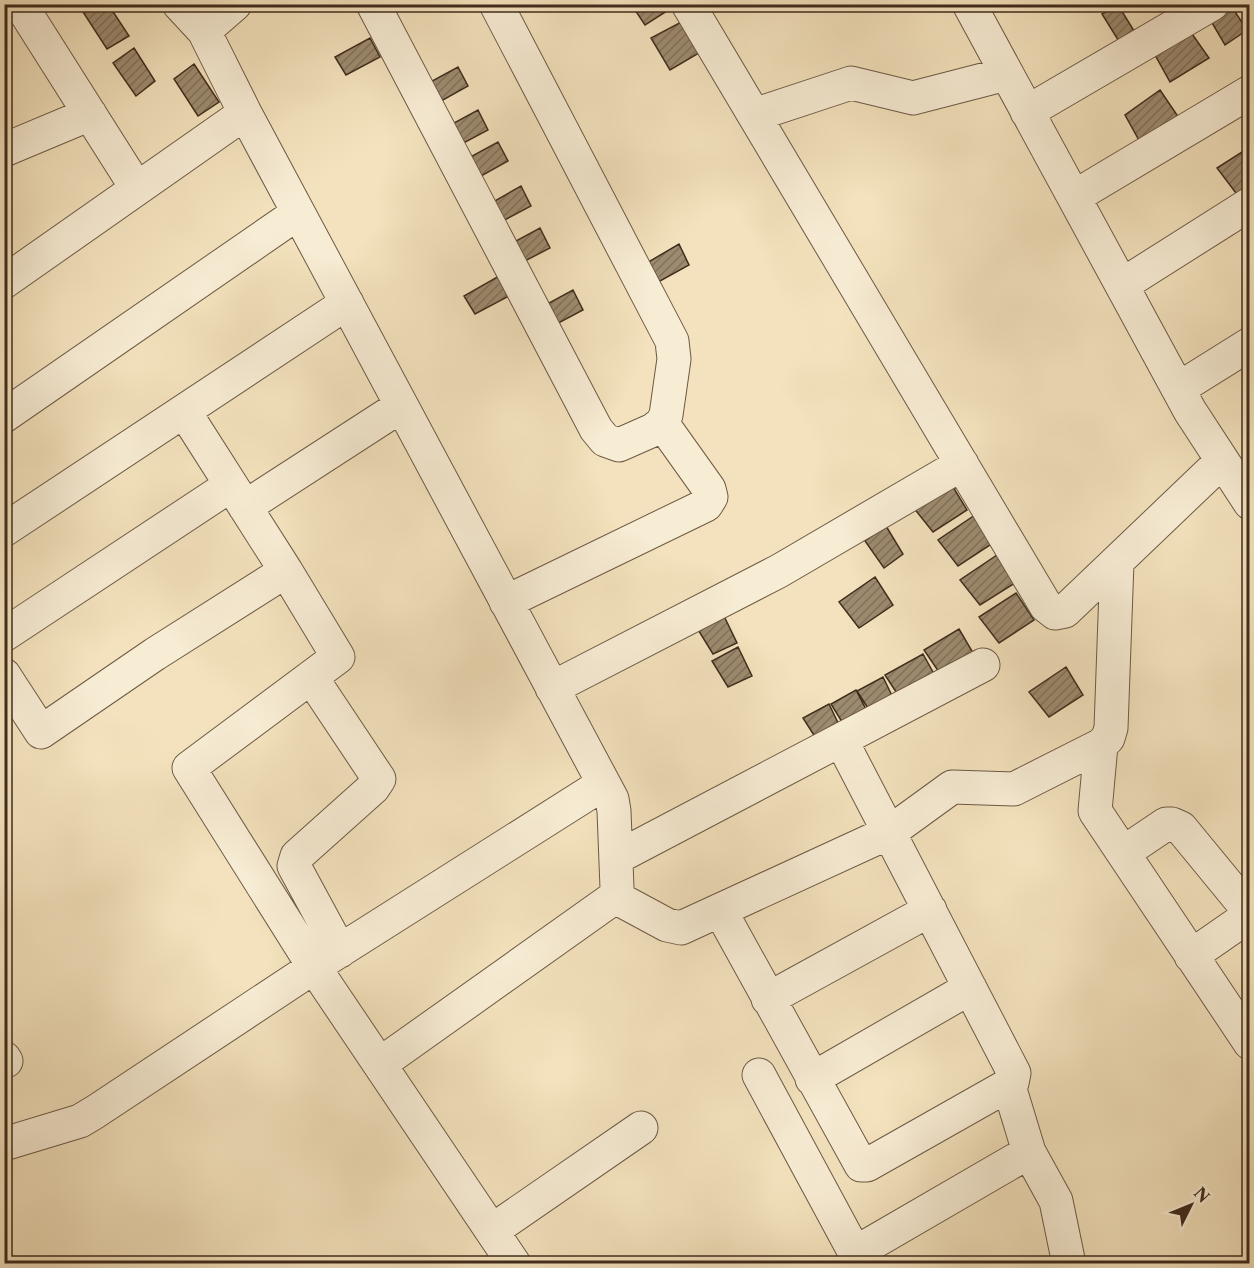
<svg xmlns="http://www.w3.org/2000/svg" width="1254" height="1268" viewBox="0 0 1254 1268" font-family="'Libre Caslon Text',serif">
  <style>
    .building { fill: url(#building-hatch); stroke: #402c1d; stroke-width: 1.5 }
    .lines { fill: none; stroke-linecap: round; stroke-linejoin: round }
    .minor-casing { stroke: #6d5a45; stroke-width: 35 }
    .minor { stroke: #f7ecd4; stroke-width: 33 }
  </style>
  <defs>
    <pattern id="building-hatch" width="6" height="6" patternUnits="userSpaceOnUse" patternTransform="scale(1.5)"><rect width="6" height="6" fill="#9d8b70"/><path d="M-1 1l2-2M0 6l6-6M5 7l2-2" fill="none" stroke="#81725b"/></pattern>
  </defs>
  <rect width="100%" height="100%" fill="#f3e2bd"/>
  <filter id="stains"><feTurbulence type="fractalNoise" baseFrequency=".00333" numOctaves="4"/><feColorMatrix values="0 0 0 0 .2 0 0 0 0 .09 0 0 0 0 .02 0 0 0 .5 -.17"/></filter>
  <radialGradient id="worn" r=".72"><stop offset=".6" stop-color="#630" stop-opacity="0"/><stop offset="1" stop-color="#630" stop-opacity=".3"/></radialGradient>
  <!-- building -->
  <path class="building" d="M93,4H108L129,36L107,49L83,12Z
    M631,4H678L645,25Z
    M1226,4H1230L1247,30L1225,45L1208,16Z
    M1118,5L1136,34L1120,43L1102,14Z
    M687,19L704,50L670,70L651,38Z
    M1190,31L1209,58L1170,82L1155,55Z
    M370,38L380,57L346,75L335,57Z
    M134,48L155,81L136,96L113,63Z
    M194,64L219,102L198,116L174,79Z
    M458,67L468,86L434,105L423,86Z
    M1160,90L1179,118L1140,142L1125,115Z
    M478,110L488,130L454,148L443,129Z
    M498,142L508,161L474,180L463,161Z
    M1242,152L1250,163V189L1239,197L1217,168Z
    M521,186L531,206L497,224L486,206Z
    M540,228L550,248L515,266L505,247Z
    M679,244L689,265L651,286L640,267Z
    M499,276L509,296L475,314L464,296Z
    M573,290L583,310L549,328L538,309Z
    M950,482L967,510L933,532L913,507Z
    M975,515L993,543L958,566L938,540Z
    M886,526L903,554L884,568L865,541Z
    M997,555L1015,583L980,605L960,580Z
    M875,577L893,605L859,628L839,602Z
    M1016,593L1034,620L999,643L979,617Z
    M723,614L737,643L713,654L697,628Z
    M959,629L976,658L943,678L924,650Z
    M738,647L752,676L728,687L712,661Z
    M923,654L939,683L902,701L885,675Z
    M1066,667L1083,695L1049,717L1029,692Z
    M883,677L897,706L873,716L857,691Z
    M856,690L871,719L847,730L831,704Z
    M829,704L843,733L819,743L803,718Z"/>
  <g class="lines">
    <!-- minor casing -->
    <g class="minor-casing">
      <path id="minor" d="M20,4L136,187
        M179,4L204,31L245,113L612,799L614,811L617,888L615,897L380,1064
        M373,4L596,429L605,440L619,445L653,430L662,423L666,415L674,359L672,341L496,4
        M688,4L1046,606L1055,613L1065,611L1222,461
        M969,4L1190,411L1250,503
        M204,31L235,4
        M1027,112L1212,4
        M754,115L851,83L913,98L1006,74
        M4,150L90,114
        M1074,197L1250,92
        M4,282L245,113
        M1122,285L1250,204
        M1178,389L1250,344
        M184,411L286,571
        M4,416L298,213
        M245,507L401,406
        M4,530L347,303
        M506,602L706,505L711,497L709,489L662,423
        M4,635L231,485
        M4,675L41,732L155,654L286,571L338,657L189,768L314,967L514,1264
        M311,677L379,779L373,788L297,856L294,866L340,951
        M552,688L779,571L962,464
        M1101,745L1095,811L1250,1043
        M1123,853L1166,824H1172L1181,828L1250,912
        M616,858L983,665
        M615,897L667,925L681,928L890,832L952,787L1014,789L1101,745L1108,738L1111,728L1117,562
        M720,910L861,1165H867L1012,1083L1014,1073L841,740
        M1191,956L1250,915
        M768,999L930,910
        M4,1058L6,1061
        M759,1075L861,1264
        M812,1079L970,988
        M4,1144L80,1121L95,1112L314,967L603,784
        M1029,1152L1056,1201L1069,1264
        M493,1230L641,1128
        M855,1253L1029,1152L1009,1086"/>
    </g>
    <!-- minor -->
    <use href="#minor" class="minor"/>
  </g>
  <!-- margin -->
  <rect width="1254" height="1268" fill="none" stroke="#f3e2bd" stroke-width="24"/>
  <rect x="6" y="6" width="1242" height="1256" fill="none" stroke="#402c1d" stroke-width="3"/>
  <rect x="12" y="12" width="1230" height="1244" fill="none" stroke="#402c1d" stroke-width="1.5"/>
  <!-- north arrow -->
  <g transform="translate(1191 1205) rotate(47)" stroke="#f7ecd4" stroke-width="4.5" paint-order="stroke">
  <path d="M0-4.5L10 22L0 15L-10 22Z" fill="#402c1d"/>
  <text y="-9" font-size="16" font-weight="bold" text-anchor="middle" fill="#402c1d">N</text>
  </g>
  <rect width="100%" height="100%" filter="url(#stains)"/>
  <rect width="100%" height="100%" fill="url(#worn)"/>
</svg>
